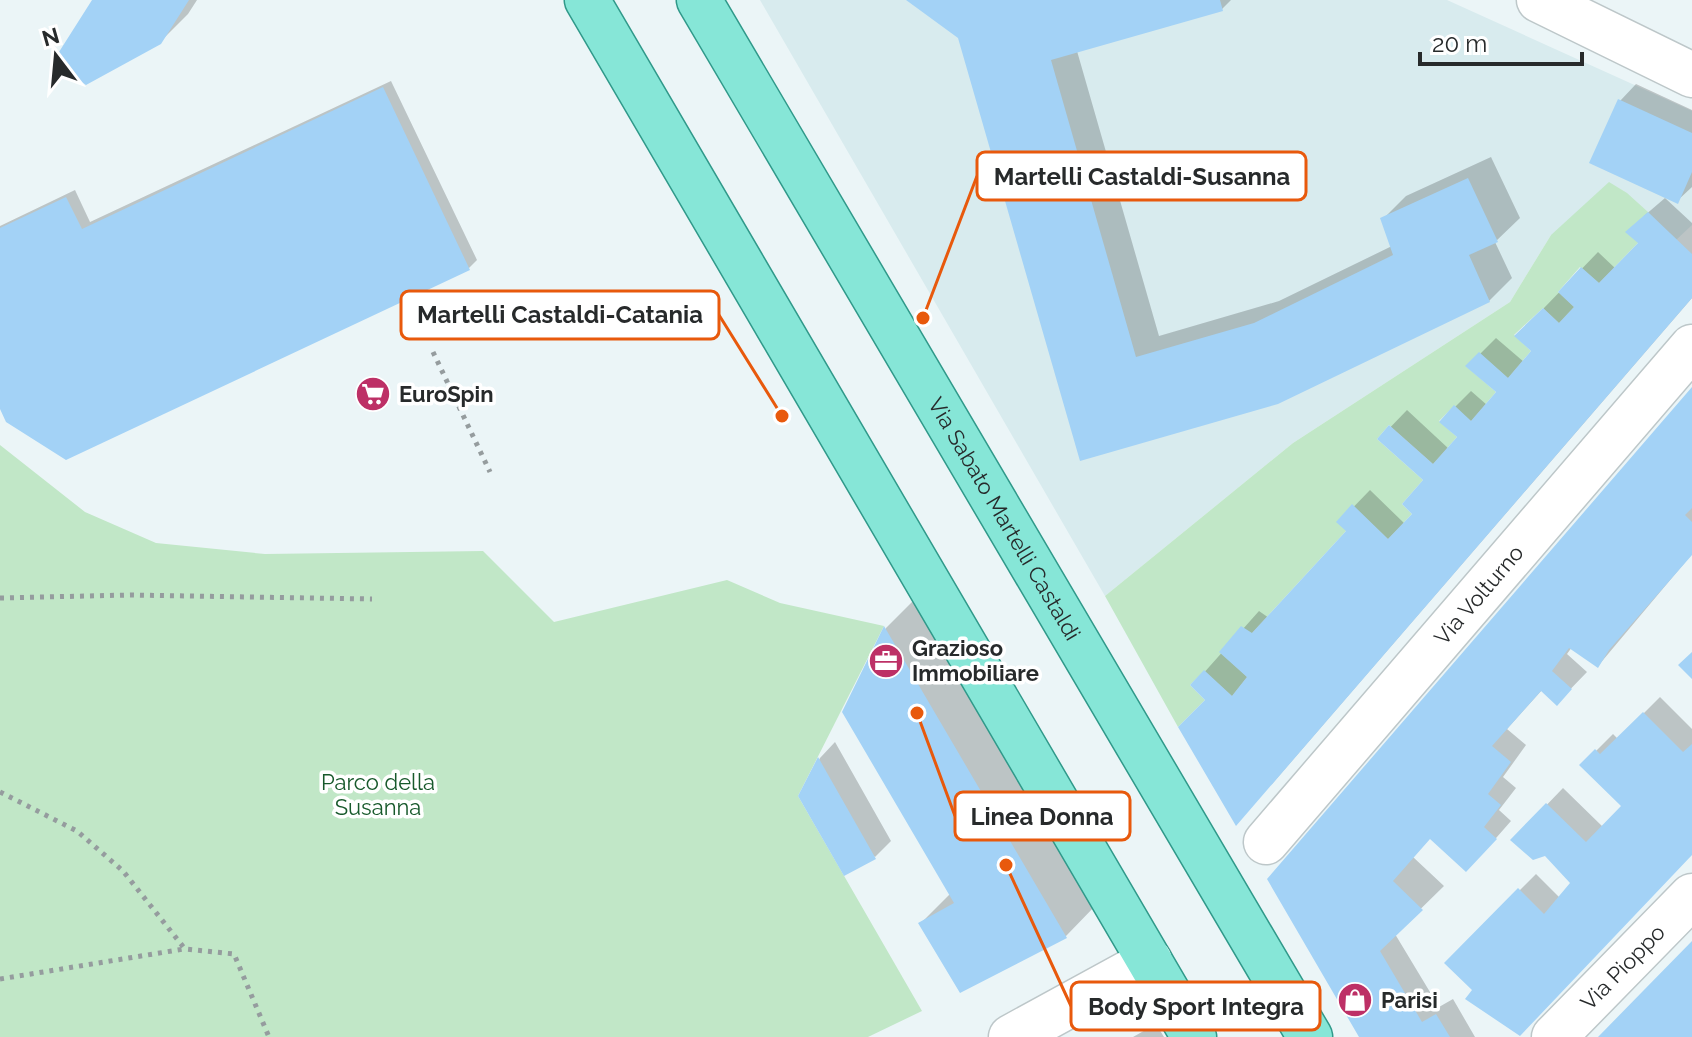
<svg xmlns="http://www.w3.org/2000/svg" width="1692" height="1037" viewBox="0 0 1692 1037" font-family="Raleway,sans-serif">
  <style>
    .built { fill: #d8ebee }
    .green { fill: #c1e7c7 }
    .shadow { fill: #0003 }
    .building { fill: #a3d2f6 }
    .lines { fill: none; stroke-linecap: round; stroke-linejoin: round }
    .minor-casing { stroke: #bdc7c9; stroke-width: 47 }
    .major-casing { stroke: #30998a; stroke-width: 47 }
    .path { stroke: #959c9e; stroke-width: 5; stroke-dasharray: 4 6; stroke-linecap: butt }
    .minor { stroke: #fff; stroke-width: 44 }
    .major { stroke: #86e6d7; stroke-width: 44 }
    .labels { text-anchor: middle; stroke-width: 7; stroke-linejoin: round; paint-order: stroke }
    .poi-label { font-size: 22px; font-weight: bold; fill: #272a2b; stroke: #fff; text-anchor: start }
    .street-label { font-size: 22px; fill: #272a2b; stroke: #fff }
    .park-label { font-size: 22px; fill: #17592b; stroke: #fff }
    .leader { fill: none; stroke: #e8590c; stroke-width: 3 }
    .callout-dot { fill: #e8590c; stroke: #fff; stroke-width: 3 }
    .callout { fill: #fff; stroke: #e8590c; stroke-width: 3 }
    .callout-label { font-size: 24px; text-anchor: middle; font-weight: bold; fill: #272a2b }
  </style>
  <rect width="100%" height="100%" fill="#ebf5f7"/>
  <!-- built -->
  <path class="built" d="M760,0H1447L1692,111V225L1676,240L1551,235L1510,302L1293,443L1105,596Z"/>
  <!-- green -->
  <path class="green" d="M1609,182L1627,193L1648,212L1638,243L1599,283L1580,267L1558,292L1574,307L1559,323L1543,308L1514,335L1531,351L1508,378L1479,353L1466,366L1496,392L1471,421L1454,406L1439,421L1457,437L1433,464L1389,425L1377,439L1423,480L1402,504L1412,514L1388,539L1352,505L1346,531L1252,633L1220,652L1247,677L1232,696L1204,671L1190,685L1205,700L1178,727L1105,596L1293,443L1510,302L1551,235Z
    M0,445L85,512L156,543L265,554L483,551L554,622L727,580L780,603L884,626L798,796L922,1011L868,1037H0Z"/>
  <!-- shadow -->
  <path class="shadow" d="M95,0H197L188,14L160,42Z
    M910,0H1231L1222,9L1077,51L1159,336L1279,301L1392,246L1383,219L1406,196L1491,157L1520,218L1495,242L1512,278L1489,301L1081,459L960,37Z
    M391,81L477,260L469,268L0,405V226L75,190L90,222Z
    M1636,84L1692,110V187L1677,201L1620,101Z
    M1665,198L1692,223V298L1272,784L1208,700L1193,685L1259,611L1269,618L1349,530L1339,522L1370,490L1405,524L1414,513L1426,480L1380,438L1407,410L1449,449L1459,437L1455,407L1471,391L1487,405L1499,392L1468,366L1496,338L1524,362L1534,350L1517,336L1598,252L1616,269L1641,243L1644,216Z
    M1692,389V554L1598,666L1572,647L1567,654L1587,672L1557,703L1542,690L1507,729L1526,745L1503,777L1516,788L1499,810L1511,821L1482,854L1431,837L1413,857L1444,886L1395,934L1439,1007L1453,999L1475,1037H1361L1270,879Z
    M918,596L1098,903L1066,936L921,923L951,893L844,711L886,628Z
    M1660,697L1692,729V854L1474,990L1447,963L1536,874L1560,898L1573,883L1545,853L1513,840L1563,788L1603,827L1624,806L1582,765L1613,734L1618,739Z
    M835,742L891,841L875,857L800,796L820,758Z
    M1156,1024L1164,1037H1133Z"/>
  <!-- building -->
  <path class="building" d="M92,0H189L161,44L86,85L52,63Z
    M906,0H1220L1223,11L1051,60L1136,357L1254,323L1393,255L1380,218L1468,178L1498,242L1469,255L1490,302L1278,404L1080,461L958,38Z
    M383,87L470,270L66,460L6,422L0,409V228L66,197L82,229Z
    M1618,99L1692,133V172L1678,204L1589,163Z
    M1648,212L1692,254V298L1236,826L1178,727L1205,700L1190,685L1204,670L1232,696L1247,677L1219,652L1241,626L1252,633L1346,531L1336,522L1352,504L1388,539L1412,514L1402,504L1423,480L1377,439L1389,425L1433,464L1457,437L1439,422L1454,405L1471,421L1496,392L1465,366L1479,352L1508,378L1531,351L1514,336L1543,308L1559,323L1574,307L1558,292L1581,267L1599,283L1638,243L1625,232Z
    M1692,387V508L1685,515L1692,522V555L1609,650L1598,668L1569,648L1552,671L1572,689L1557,706L1541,691L1492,746L1511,762L1488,794L1501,805L1484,827L1497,839L1466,872L1430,839L1393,881L1423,910L1380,951L1422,1022L1436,1014L1450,1037H1359L1267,879Z
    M884,626L1067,938L960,993L918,923L954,903L842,712Z
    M1692,652V679L1678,665Z
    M1643,712L1683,752L1692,744V855L1520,1036L1465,999L1472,990L1444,963L1518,888L1544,914L1570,883L1545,856L1533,860L1510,840L1546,803L1586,842L1621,806L1579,765L1595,749L1600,754Z
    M818,757L876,859L844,876L798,796Z
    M1692,941V1037H1598L1643,991Z"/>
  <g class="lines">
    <!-- minor casing -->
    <g class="minor-casing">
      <g id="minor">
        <path d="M1539,0L1692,75"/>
        <path id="s1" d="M1266,842L1692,347"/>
        <path d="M1011,1037L1150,961"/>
        <path id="s2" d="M1554,1037L1692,896"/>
      </g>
    </g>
    <!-- major casing -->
    <g class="major-casing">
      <g id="major">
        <path d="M587,0L1194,1037"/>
        <path id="s3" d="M699,0L1310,1037"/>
      </g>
    </g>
    <!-- path -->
    <path class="path" d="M433,352L490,472
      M0,598L130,595L372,599
      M0,792L77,831L123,871L185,949L234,954L269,1037
      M0,979L184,949"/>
    <!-- minor -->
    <use href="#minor" class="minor"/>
    <!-- major -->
    <use href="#major" class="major"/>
  </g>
  <!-- icons -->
  <defs>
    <g id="supermarket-disc" transform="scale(1.8)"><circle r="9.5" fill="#bd3066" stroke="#fff"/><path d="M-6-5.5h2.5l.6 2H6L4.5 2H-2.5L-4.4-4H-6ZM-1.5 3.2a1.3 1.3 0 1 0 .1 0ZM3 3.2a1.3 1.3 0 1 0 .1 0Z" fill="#fff"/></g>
    <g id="office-disc" transform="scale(1.8)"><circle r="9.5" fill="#bd3066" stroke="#fff"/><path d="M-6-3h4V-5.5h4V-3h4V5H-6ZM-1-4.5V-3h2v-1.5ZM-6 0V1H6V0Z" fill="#fff"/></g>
    <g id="shop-disc" transform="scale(1.8)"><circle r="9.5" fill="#bd3066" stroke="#fff"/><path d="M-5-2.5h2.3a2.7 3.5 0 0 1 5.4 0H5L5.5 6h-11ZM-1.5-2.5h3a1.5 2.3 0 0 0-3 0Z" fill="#fff"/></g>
  </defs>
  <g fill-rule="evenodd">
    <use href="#supermarket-disc" x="373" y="394"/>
    <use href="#office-disc" x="886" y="661"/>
    <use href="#shop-disc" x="1355" y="1000"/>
  </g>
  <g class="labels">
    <!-- poi labels -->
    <g class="poi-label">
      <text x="399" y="402">EuroSpin</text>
      <text x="912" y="656">Grazioso<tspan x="912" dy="25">Immobiliare</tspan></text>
      <text x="1381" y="1008">Parisi</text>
    </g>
    <!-- street labels -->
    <g class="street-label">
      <text dy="8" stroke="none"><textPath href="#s3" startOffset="602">Via Sabato Martelli Castaldi</textPath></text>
      <text dy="8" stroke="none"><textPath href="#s1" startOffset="326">Via Volturno</textPath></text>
      <text dy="8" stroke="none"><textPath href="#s2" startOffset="98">Via Pioppo</textPath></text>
    </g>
    <!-- park labels -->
    <g class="park-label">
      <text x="378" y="790">Parco della<tspan x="378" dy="25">Susanna</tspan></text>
    </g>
  </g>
  <!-- callouts -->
  <path class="leader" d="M923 318L977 176M782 416L719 315M917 713L955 816M1006 865L1071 1006"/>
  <g class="callout-dot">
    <circle cx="923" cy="318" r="8"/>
    <circle cx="782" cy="416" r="8"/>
    <circle cx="917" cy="713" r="8"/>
    <circle cx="1006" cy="865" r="8"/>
  </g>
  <g class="callout">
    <rect x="977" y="152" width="329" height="48" rx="8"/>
    <rect x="401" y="291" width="318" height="48" rx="8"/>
    <rect x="955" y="792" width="175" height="48" rx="8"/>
    <rect x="1071" y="982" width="249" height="48" rx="8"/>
  </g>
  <g class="callout-label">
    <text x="1142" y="185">Martelli Castaldi-Susanna</text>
    <text x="560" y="323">Martelli Castaldi-Catania</text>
    <text x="1042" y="825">Linea Donna</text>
    <text x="1196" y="1015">Body Sport Integra</text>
  </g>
  <!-- north arrow -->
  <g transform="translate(56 56) rotate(344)" stroke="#ffffff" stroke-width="6" paint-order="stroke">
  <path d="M0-6L14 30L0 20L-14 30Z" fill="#272a2b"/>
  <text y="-12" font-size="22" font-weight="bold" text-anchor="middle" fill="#272a2b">N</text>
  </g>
  <!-- scale -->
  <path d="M1420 52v12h162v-12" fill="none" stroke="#272a2b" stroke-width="4"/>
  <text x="1432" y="52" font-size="24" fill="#272a2b" stroke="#ffffff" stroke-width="6" paint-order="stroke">20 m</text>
</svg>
